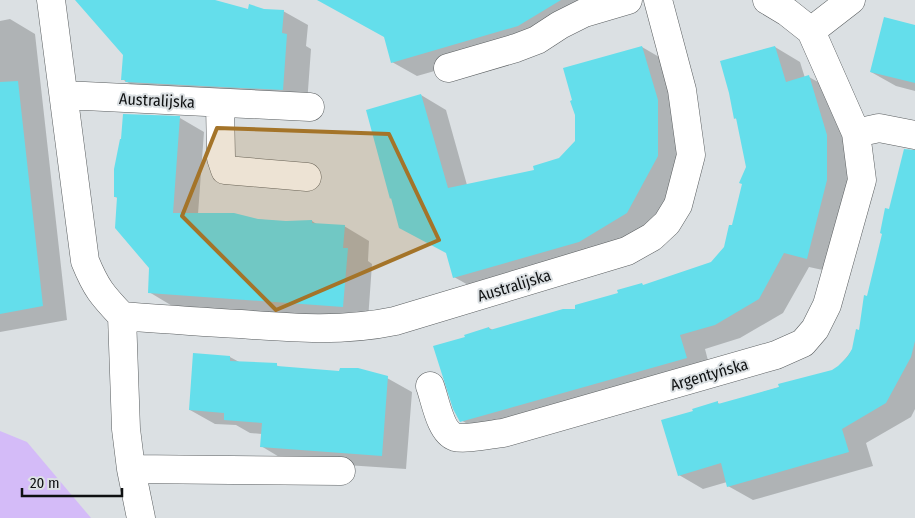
<svg xmlns="http://www.w3.org/2000/svg" width="915" height="518" viewBox="0 0 915 518" font-family="'Fira Sans Condensed',sans-serif">
  <style>
    .green { fill: #d4bbf8 }
    .shadow { fill: #0003 }
    .building { fill: #64deeb }
    .lines { fill: none; stroke-linecap: round; stroke-linejoin: round }
    .minor-casing { stroke: #5a5e60; stroke-width: 29 }
    .minor { stroke: #fff; stroke-width: 28 }
    .marked { fill: #a47429; fill-opacity: 0.2; stroke: #a47429; stroke-width: 4; stroke-linejoin: round }
    .labels { text-anchor: middle; stroke-width: 4; stroke-linejoin: round; paint-order: stroke }
    .street-label { font-size: 16px; fill: #0f1112; stroke: #dbe0e3 }
  </style>
  <rect width="100%" height="100%" fill="#dbe0e3"/>
  <!-- green -->
  <path class="green" d="M0,431L27,442L91,518H0Z"/>
  <!-- shadow -->
  <path class="shadow" d="M90,0H178L249,11L264,10L283,11L308,25L306,46L311,49L307,104L147,94L122,79L124,54Z
    M336,0H596L543,40L417,76L392,62L385,37Z
    M10,19L35,34L67,320L0,332V21Z
    M915,26V91L896,86L871,72Z
    M642,47L666,61L683,170L651,227L605,255L479,291L454,277L421,95L446,110L467,185L536,171L560,159L576,142Z
    M775,47L800,62L805,78L809,77L834,91L851,150L852,195L832,272L809,267L783,313L740,338L705,349L711,372L485,434L459,419L466,338L489,328L493,330L577,310L642,285L645,286L712,263L726,248L733,226L747,167L738,120L735,118Z
    M180,118L204,132L198,214L286,222L312,221L318,225L344,226L369,241L368,261L372,264L368,320L174,307L149,292L151,267L118,198L115,197Z
    M915,183V409L911,417L866,443L873,466L753,500L728,486L727,482L703,489L679,475L718,403L721,405L832,371L839,367L853,349L860,332L890,211Z
    M194,354L230,357L241,363L276,365L282,368L387,378L412,392L406,469L286,461L261,446L262,434L250,433L236,425L215,424L190,410Z"/>
  <!-- building -->
  <path class="building" d="M75,0H215L248,9L249,4L264,9L284,10L282,33L287,34L283,90L125,82L126,80H121L123,55Z
    M317,0H561L518,26L391,63L384,37Z
    M884,17L915,25V83L870,72Z
    M642,46L658,100V156L627,213L579,242L453,278L446,253L399,228L391,198L390,199L366,110L421,94L448,188L534,170L533,166L559,158L575,141V115L570,101L572,100L563,68Z
    M775,46L786,82L809,75L827,135V180L807,259L784,253L759,299L715,325L680,335L687,358L460,422L453,409L433,346L465,337L464,335L489,327L490,330L563,309H575V305L618,293L617,290L642,283L643,285L711,262L724,247L729,225H732L742,184L739,183L746,167L736,118L734,119L729,93L720,61Z
    M18,81L43,306L0,314V82Z
    M123,114L180,116L173,213H234L258,219L286,221L312,220V223L345,225L343,248H348L343,307L148,293L149,268L115,228L117,197H114V169L120,139H121Z
    M904,149L915,150V341L911,357L886,403L842,429L849,452L727,487L721,463L678,476L661,420L693,411L692,409L718,401V404L779,387L778,384L832,370L838,366L848,356L852,349L856,329L859,330L864,295L867,296L882,234L880,233L885,208L889,209Z
    M193,353L230,356V361L277,363V366L339,371L340,368H358L388,376L382,456L260,447L262,423L224,420V413L189,410Z"/>
  <g class="lines">
    <!-- minor casing -->
    <g class="minor-casing">
      <path id="minor" d="M51,0L85,261C96,288 102,295 122,316C161,319 201,322 240,324C292,328 343,332 395,321L627,251L652,237L667,223L678,205L691,155L682,90L658,0
        M811,31L851,0
        M448,68L516,48L537,40L560,25L584,13L628,0
        M64,95L310,107
        M220,103L221,158L225,170L307,177
        M856,133L879,128L915,135
        M122,316L126,429L131,469L341,471
        M430,386C435,399 440,432 455,437C465,440 492,434 503,433L776,355L803,343L815,329L827,305L862,180L856,133L811,31L787,12L767,0
        M131,469L141,518"/>
    </g>
    <!-- minor -->
    <use href="#minor" class="minor"/>
  </g>
  <!-- marked area -->
  <path class="marked" d="M217,128L389,134L439,240L276,310L182,216Z"/>
  <g class="labels">
    <!-- street labels -->
    <g class="street-label">
      <text transform="translate(157 100) rotate(3)" y="6">Australijska</text>
      <text transform="translate(514 285) rotate(-17)" y="6">Australijska</text>
      <text transform="translate(709 374) rotate(-16)" y="6">Argentyńska</text>
    </g>
  </g>
  <!-- scale -->
  <path d="M22 488v8h100v-8" fill="none" stroke="#0f1112" stroke-width="2.5"/>
  <text x="30" y="488" font-size="15" fill="#0f1112" stroke="#dbe0e3" stroke-width="4" paint-order="stroke">20 m</text>
</svg>
